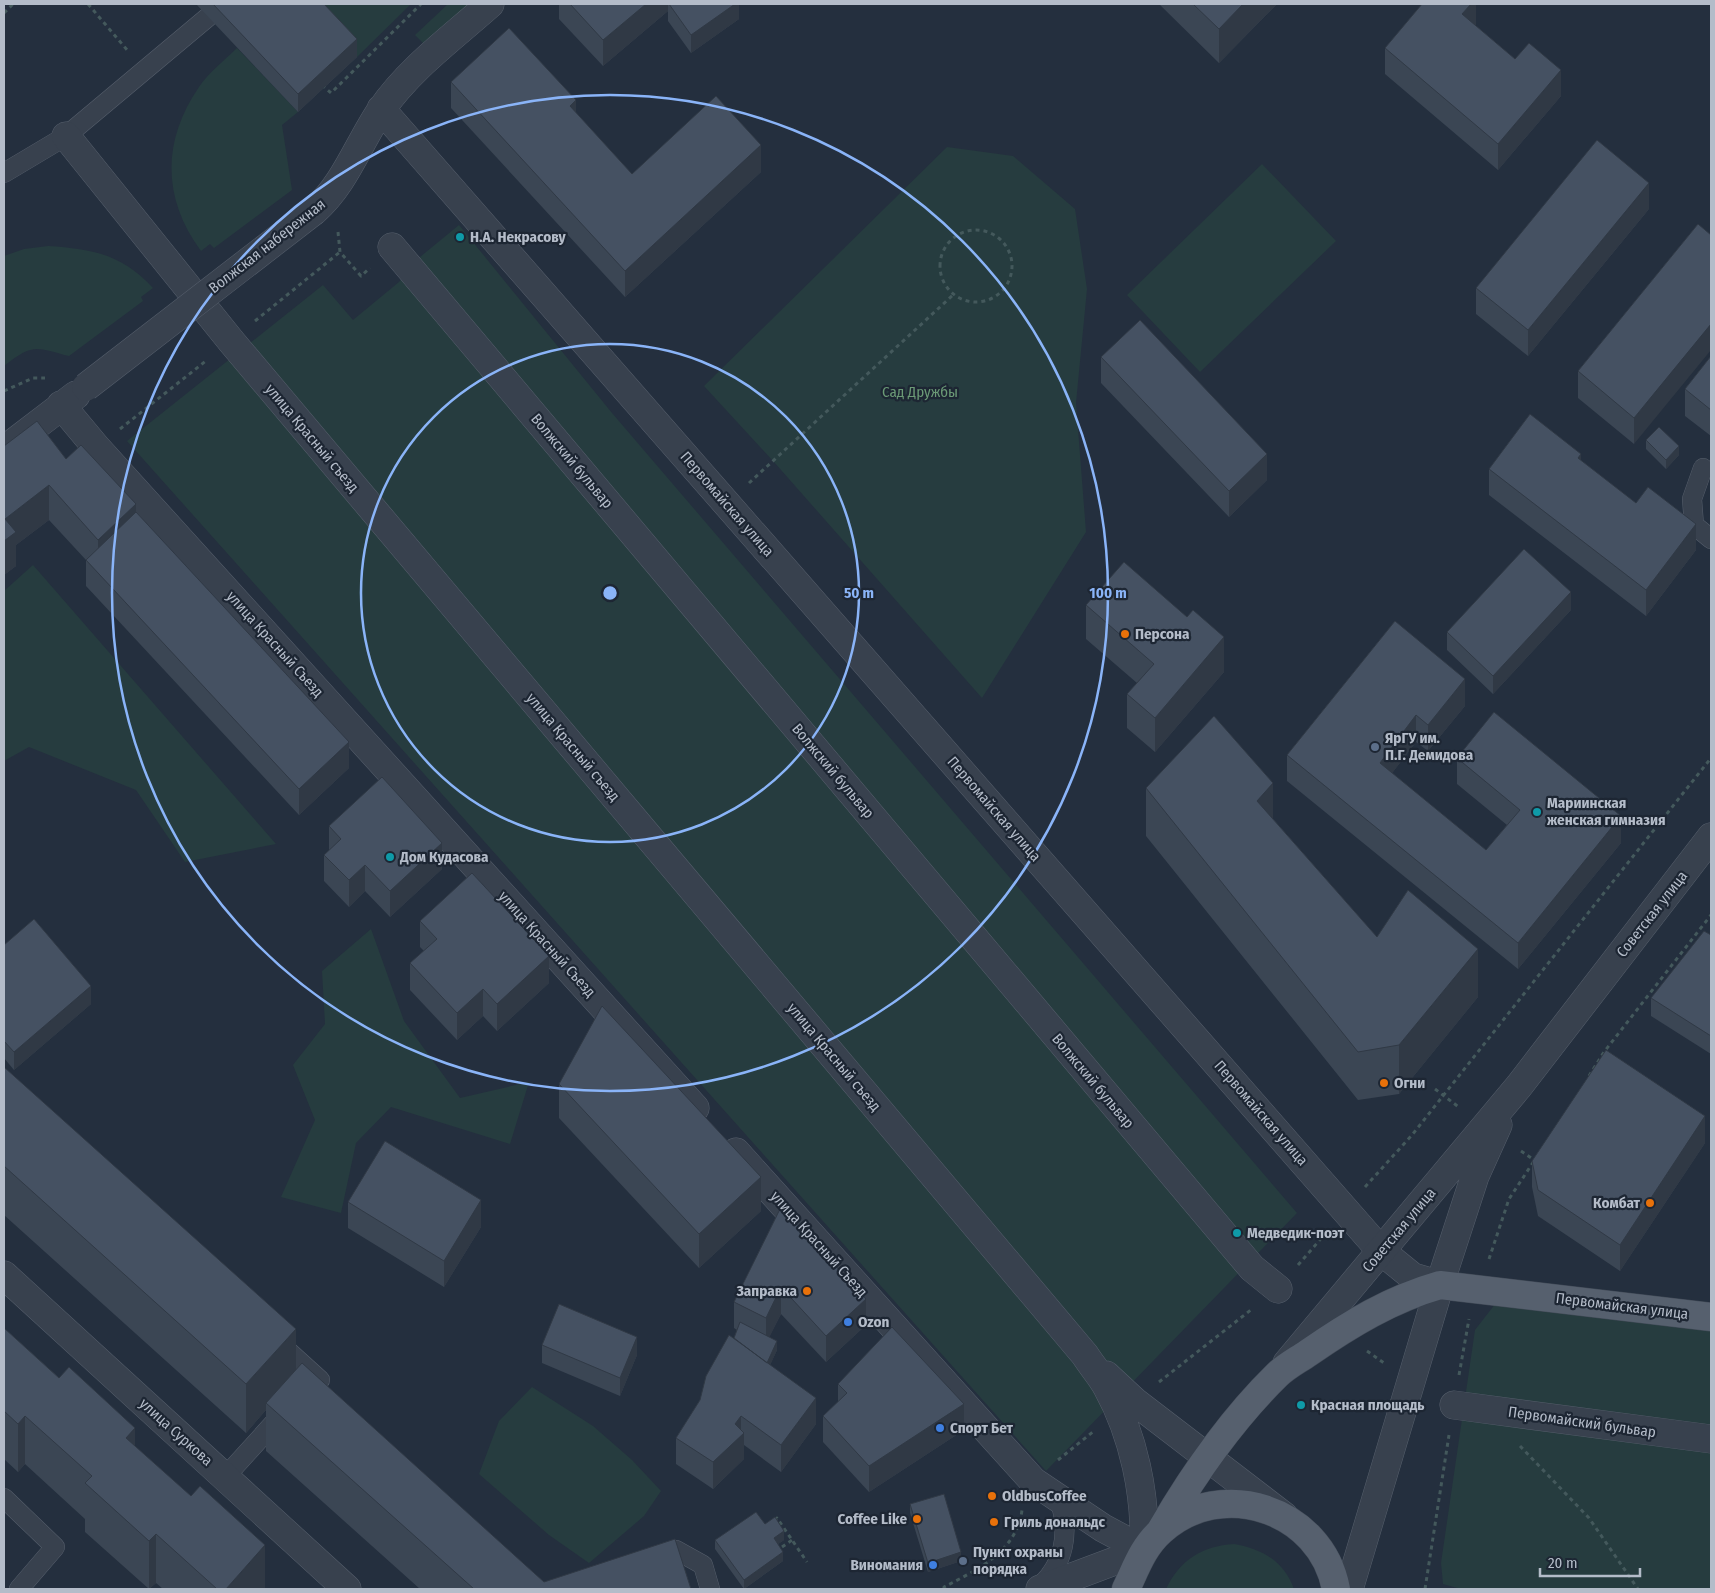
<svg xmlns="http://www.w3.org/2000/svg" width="1715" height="1593" viewBox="0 0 1715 1593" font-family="'Fira Sans Condensed',sans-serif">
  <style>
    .green { fill: #263c3f }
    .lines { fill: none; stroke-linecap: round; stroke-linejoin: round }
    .service-casing { stroke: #565f6c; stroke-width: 20 }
    .pedestrian-casing { stroke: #565f6c; stroke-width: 29 }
    .minor-casing { stroke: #565f6c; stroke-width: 29 }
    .tertiary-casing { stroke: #565f6c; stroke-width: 29 }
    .primary-casing { stroke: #414a57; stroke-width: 29 }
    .path { stroke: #44595c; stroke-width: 3; stroke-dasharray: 4 4; stroke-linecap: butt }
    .service { stroke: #38414e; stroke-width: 19 }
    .pedestrian { stroke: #38414e; stroke-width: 28 }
    .minor { stroke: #38414e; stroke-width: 28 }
    .tertiary { stroke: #38414e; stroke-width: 28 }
    .primary { stroke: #56606e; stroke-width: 28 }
    .minor-bridge-casing { stroke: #565f6c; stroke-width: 29; stroke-linecap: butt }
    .minor-bridge { stroke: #38414e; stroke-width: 28 }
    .wall { fill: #3b4654 }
    .shaded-wall { fill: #303945 }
    .building { fill: #455162; stroke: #303945 }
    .ring { fill: none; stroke: #8ab4f8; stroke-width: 2.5 }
    .culture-dot { fill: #0f9aa8; stroke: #1d2633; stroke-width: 2 }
    .food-dot { fill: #e8710a; stroke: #1d2633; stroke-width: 2 }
    .service-dot { fill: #5c6f8a; stroke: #1d2633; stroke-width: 2 }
    .shop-dot { fill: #3f7fe0; stroke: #1d2633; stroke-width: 2 }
    .labels { text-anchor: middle; stroke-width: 4.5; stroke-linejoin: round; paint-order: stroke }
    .poi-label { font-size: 15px; font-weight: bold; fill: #b4bcc9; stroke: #1d2633; text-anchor: start }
    .street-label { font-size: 15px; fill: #b4bcc9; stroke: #1d2633 }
    .park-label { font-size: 15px; fill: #6b9a76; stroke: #1d2633 }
    .centre { fill: #8ab4f8; stroke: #1d2633; stroke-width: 2.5 }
    .ring-label { font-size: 15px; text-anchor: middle; font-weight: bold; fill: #8ab4f8; stroke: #1d2633; stroke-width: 4.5; stroke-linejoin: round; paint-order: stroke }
  </style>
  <rect width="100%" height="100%" fill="#242f3e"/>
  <!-- green -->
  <path class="green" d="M308,4H411L357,57Z
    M448,4H473L426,46L415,35Z
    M237,48L298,112L282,125L292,190L214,248L210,244L201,251C162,198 162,141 199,87C209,72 225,60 237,48Z
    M947,147L1013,156L1075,209L1087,289L1076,403L1086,532L982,698L774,462L704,386Z
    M1262,164L1336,241L1200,372L1127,295Z
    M459,225L612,413L1297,1213L1046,1471L127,441L323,285L353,320L399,282L420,257Z
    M48,246C92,249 122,254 153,288L141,297L143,301L69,356C35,347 33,343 4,366V256L24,249Z
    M33,565L276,844L185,862L136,790L29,747L4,761V591Z
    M371,929L404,1021L460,1098L529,1082L510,1144L391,1107L356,1143L341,1213L281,1197L315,1120L293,1065L325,1024L322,971Z
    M1499,1299L1711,1325V1589H1461L1443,1584L1441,1563L1475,1330Z
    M532,1387L593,1426L632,1460L661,1491L644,1516L589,1563L549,1535L479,1474L499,1421Z
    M1234,1544C1262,1549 1284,1561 1294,1589H1166C1180,1560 1202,1546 1234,1544Z"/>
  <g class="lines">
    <!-- service casing -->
    <g class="service-casing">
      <path id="service" d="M4,173L66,136L208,17
        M1703,468L1692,499L1694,525L1711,539
        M277,1341L320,1380
        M225,1477L283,1413
        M4,1498L55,1547L19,1589
        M656,1557L676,1550L703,1565L710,1589
        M1038,1588C1065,1564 1070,1532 1059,1498"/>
    </g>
    <!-- pedestrian casing -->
    <g class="pedestrian-casing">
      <path id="pedestrian" d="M392,247L1252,1268L1278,1289
        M1454,1405L1711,1439"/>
    </g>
    <!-- minor casing -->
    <g class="minor-casing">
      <path id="minor" d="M381,109L1381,1251L1413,1277L1440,1285
        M66,136L231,341L1085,1355C1092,1366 1101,1376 1107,1387C1134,1436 1146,1495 1144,1550
        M314,211C345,184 358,144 381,110C409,69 453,37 490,4
        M61,405L96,447L695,1108
        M4,450L76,395
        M736,1152L1033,1481L1103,1528L1144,1550
        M4,1275L347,1589
        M1106,1375L1134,1401L1284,1516
        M1040,1589L1144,1550"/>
    </g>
    <!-- tertiary casing -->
    <g class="tertiary-casing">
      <path id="tertiary" d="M1287,1363L1519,1086L1711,837
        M1349,1589L1444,1271L1475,1176L1498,1125"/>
    </g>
    <!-- primary casing -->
    <g class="primary-casing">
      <path id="primary" d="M1161,1530C1193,1475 1231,1420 1277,1375C1286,1366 1298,1360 1308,1353C1350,1324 1391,1299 1440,1285L1711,1317
        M1126,1589C1136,1568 1143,1547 1161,1531C1221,1476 1321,1509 1336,1589"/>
    </g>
    <!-- path -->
    <path class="path" d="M88,4L128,51
      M4,13L13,4
      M322,85L331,93L421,4
      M940 266a36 36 0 1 1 72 0a36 36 0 1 1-72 0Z
      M338,232L340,252L361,276L370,268
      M255,321L340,252
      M4,391L33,378H45
      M120,429L207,360
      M749,483L953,295
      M1589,1076L1604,1052L1711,915
      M1435,1089L1460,1108
      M1521,1151L1534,1160
      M1365,1187L1412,1135L1711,758
      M1489,1259L1509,1199L1534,1161
      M1298,1265L1325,1234
      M1367,1351L1384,1363
      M1459,1375L1469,1319
      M1159,1382L1252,1309
      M1520,1446L1589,1518L1638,1589
      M1058,1460L1094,1431
      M774,1520L777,1518L807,1562
      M782,1547L792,1540
      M944,1589V1587C977,1570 1017,1551 1022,1510
      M1425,1589L1449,1435"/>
    <!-- service -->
    <use href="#service" class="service"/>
    <!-- pedestrian -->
    <use href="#pedestrian" class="pedestrian"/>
    <!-- minor -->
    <use href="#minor" class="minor"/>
    <!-- tertiary -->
    <use href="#tertiary" class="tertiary"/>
    <!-- primary -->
    <use href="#primary" class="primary"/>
    <!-- minor-bridge casing -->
    <g class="minor-bridge-casing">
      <path id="minor-bridge" d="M86,387L314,211"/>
    </g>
    <!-- minor-bridge -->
    <use href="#minor-bridge" class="minor-bridge"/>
  </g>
  <!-- wall -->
  <path class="wall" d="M196,4H324L357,57L298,112Z
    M559,4H739V19L691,53L668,21V11L603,66L559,19Z
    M1159,4H1277L1219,63Z
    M1476,4V24L1475,25L1515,59L1561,96L1498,170L1385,74V48Z
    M451,82L576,113L632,174L761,172L625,297L451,108Z
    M1649,209L1528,356L1476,314V288Z
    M1698,224L1634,444L1578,398V371Z
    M1711,356V436L1685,416V389Z
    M1101,357L1267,480L1229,517L1101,383Z
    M1646,440L1679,455L1666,469L1646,449Z
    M4,446L66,459L136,512L349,768L299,815L86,586V560L49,520L16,545V566L4,575Z
    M1581,461L1696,550L1646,616L1489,495V469Z
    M1086,605L1224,672L1155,752L1127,728V694L1137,683L1086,639Z
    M1571,610L1493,694L1447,650V632Z
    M1395,621L1465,706L1428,751L1416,742L1392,773L1486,850L1507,825L1457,784V758L1621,843L1518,969L1287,781V755Z
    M1146,788L1273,819L1377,937L1478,997L1399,1094L1358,1100L1146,836Z
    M329,826L442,869L390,917L365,891L349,907L324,881V855L329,851Z
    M420,921L549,983L497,1031L483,1016L457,1040L410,990V963L424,951L420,947Z
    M1711,935V1054L1651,1016V998Z
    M4,945L91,1004L14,1070L4,1058Z
    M4,1067L296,1370L544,1582L691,1589H420L266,1451V1410L246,1433L4,1215Z
    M559,1084L761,1211L699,1268L559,1118Z
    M1705,1143L1620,1271L1538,1216L1532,1187V1161Z
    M348,1202L481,1227L444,1287L348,1228Z
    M781,1207L866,1325L826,1362L781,1314L769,1337L777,1350L770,1365L816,1424L781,1472L744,1445V1459L713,1489L676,1464V1438L700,1400L734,1338L737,1330L734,1328V1302Z
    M4,1308L5,1329L135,1446L265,1589H163L156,1583L149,1589L85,1532V1519L25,1464L18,1472L4,1459Z
    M542,1345L637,1355L620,1396L542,1363Z
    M838,1384L964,1430L869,1492L823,1442V1416L838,1402Z
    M910,1504L961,1561L928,1572L910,1513Z
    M765,1524L784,1540L778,1544L783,1561L744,1589L715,1549V1540Z"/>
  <!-- shaded-wall -->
  <path class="shaded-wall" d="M646,4H668V11L603,66V40Z
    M735,4H739V19L691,53V35Z
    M1243,4H1277L1219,63V29Z
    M1471,4H1476V24L1462,40V14Z
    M357,39V57L298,112V94Z
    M1561,70V96L1498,170V144Z
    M576,100V126L570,106Z
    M761,145V172L625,297V271Z
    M1649,183V209L1528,356V330Z
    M1711,324V350L1634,444V418Z
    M1679,446V455L1666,469V460Z
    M1267,454V480L1229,517V491Z
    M1581,454V480L1578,458Z
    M49,485V520L16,545V566L4,575V541L5,519Z
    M136,504V539L98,574V540Z
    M1696,524V550L1646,616V590Z
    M1571,592V610L1493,694V676Z
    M1224,637V672L1155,752V718Z
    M1465,679V706L1428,751V725Z
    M1416,715V742L1380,789V763Z
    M349,742V768L299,815V789Z
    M1273,783V831L1257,801Z
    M1621,816V843L1518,969V943Z
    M442,843V869L390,917V891Z
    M365,865V891L349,907V880Z
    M1478,949V997L1399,1094V1045Z
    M549,956V983L497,1031V1004Z
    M91,986V1004L14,1070V1052Z
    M483,989V1016L457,1040V1013Z
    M1705,1116V1143L1620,1271V1245Z
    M761,1177V1211L699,1268V1234Z
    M481,1200V1227L444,1287V1261Z
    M781,1287V1314L766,1344V1318Z
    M866,1299V1325L826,1362V1336Z
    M5,1309V1358L4,1359V1310Z
    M296,1329V1377L266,1403V1410L246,1433V1384Z
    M637,1337V1355L620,1396V1378Z
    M777,1341V1350L767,1372V1363Z
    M816,1398V1424L781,1472V1445Z
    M964,1404V1430L869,1492V1466Z
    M25,1416V1464L18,1472V1424Z
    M741,1416V1436L744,1433V1459L713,1489V1462L735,1424Z
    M135,1428V1476L126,1438Z
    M784,1531V1540L774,1547V1538Z
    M156,1534V1583L149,1589V1541Z
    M265,1545V1589H226Z
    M783,1552V1561L744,1589V1580Z
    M961,1552V1561L928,1572V1563Z"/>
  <!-- building -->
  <path class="building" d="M213,4H324L357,39L298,94Z
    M570,4H646L603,40Z
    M669,4H735L691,35Z
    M1193,4H1243L1219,29Z
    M1422,4H1471L1462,14L1515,59L1529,43L1561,70L1498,144L1385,48Z
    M509,28L576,100L570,106L632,174L716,96L761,145L625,271L451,82Z
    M1597,140L1649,183L1528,330L1476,288Z
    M1698,224L1711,235V324L1634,418L1578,371Z
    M1140,320L1267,454L1229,491L1101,357Z
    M1711,356V410L1685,389Z
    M1530,414L1581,454L1578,458L1636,503L1648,487L1696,524L1646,590L1489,469Z
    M37,421L66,459L81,445L136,504L98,540L49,485L5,519L16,532L4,541V446Z
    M1659,427L1679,446L1666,460L1646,440Z
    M136,512L349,742L299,789L86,560Z
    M1524,549L1571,592L1493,676L1447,632Z
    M1124,562L1187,617L1193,610L1224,637L1155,718L1127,694L1154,664L1086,605Z
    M1395,621L1465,679L1428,725L1416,715L1380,763L1486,850L1520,810L1457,758L1494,712L1621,816L1518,943L1287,755Z
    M1214,716L1273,783L1257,801L1377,937L1408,890L1478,949L1399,1045L1358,1052L1146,788Z
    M382,777L442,843L390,891L365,865L349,880L324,855L341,839L329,826Z
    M472,873L549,956L497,1004L483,989L457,1013L410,963L437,939L420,921Z
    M34,919L91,986L14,1052L4,1041V945Z
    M1704,931L1711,935V1036L1651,998Z
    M602,1006L761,1177L699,1234L559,1084Z
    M1606,1050L1705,1116L1620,1245L1538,1190L1532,1161Z
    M4,1067L296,1329L246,1384L4,1166Z
    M385,1141L481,1200L444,1261L348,1202Z
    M781,1207L866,1299L826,1336L781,1287L766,1318L734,1302Z
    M559,1304L637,1337L620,1378L542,1345Z
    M740,1322L777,1341L767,1363L734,1338Z
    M892,1327L964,1404L869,1466L823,1416L847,1393L838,1384Z
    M4,1328L59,1378L69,1367L135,1428L126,1438L191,1496L200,1486L265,1545L226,1589H217L156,1534L149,1541L85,1483L92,1476L25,1416L18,1424L4,1411Z
    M729,1335L816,1398L781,1445L741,1416L735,1424L744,1433L713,1462L676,1438L700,1400L706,1376Z
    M302,1363L544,1582L675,1539L691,1589H474L266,1403Z
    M944,1494L961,1552L928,1563L910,1504Z
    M756,1512L765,1524L775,1517L784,1531L774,1538L783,1552L744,1580L715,1540Z"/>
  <!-- distance rings -->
  <g class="ring">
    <circle cx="610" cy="593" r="249"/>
    <circle cx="610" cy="593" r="498"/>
  </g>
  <!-- markers -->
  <g class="culture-dot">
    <circle cx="460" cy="237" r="5"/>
    <circle cx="1537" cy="812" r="5"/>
    <circle cx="390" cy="857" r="5"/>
    <circle cx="1237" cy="1233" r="5"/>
    <circle cx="1301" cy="1405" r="5"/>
  </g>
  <g class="food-dot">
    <circle cx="1125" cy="634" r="5"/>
    <circle cx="1384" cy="1083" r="5"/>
    <circle cx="1650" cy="1203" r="5"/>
    <circle cx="807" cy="1291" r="5"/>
    <circle cx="992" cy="1496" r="5"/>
    <circle cx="917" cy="1519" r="5"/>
    <circle cx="994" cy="1522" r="5"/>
  </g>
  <g class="service-dot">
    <circle cx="1375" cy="747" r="5"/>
    <circle cx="963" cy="1561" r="5"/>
  </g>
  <g class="shop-dot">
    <circle cx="848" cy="1322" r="5"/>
    <circle cx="940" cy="1428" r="5"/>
    <circle cx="933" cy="1565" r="5"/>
  </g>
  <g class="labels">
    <!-- poi labels -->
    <g class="poi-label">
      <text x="470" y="242">Н.А. Некрасову</text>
      <text x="1135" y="639">Персона</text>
      <text x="1385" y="743">ЯрГУ им.<tspan x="1385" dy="17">П.Г. Демидова</tspan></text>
      <text x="1547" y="808">Мариинская<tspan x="1547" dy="17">женская гимназия</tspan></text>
      <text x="400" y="862">Дом Кудасова</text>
      <text x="1394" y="1088">Огни</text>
      <text x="1640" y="1208" text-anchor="end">Комбат</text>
      <text x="1247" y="1238">Медведик-поэт</text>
      <text x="797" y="1296" text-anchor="end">Заправка</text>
      <text x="858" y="1327">Ozon</text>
      <text x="1311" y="1410">Красная площадь</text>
      <text x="950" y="1433">Спорт Бет</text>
      <text x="1002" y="1501">OldbusCoffee</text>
      <text x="907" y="1524" text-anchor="end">Coffee Like</text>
      <text x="1004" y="1527">Гриль дональдс</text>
      <text x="973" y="1557">Пункт охраны<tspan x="973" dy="17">порядка</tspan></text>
      <text x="923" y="1570" text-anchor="end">Виномания</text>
    </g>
    <!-- street labels -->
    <g class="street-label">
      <text transform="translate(267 246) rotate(-38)" y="5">Волжская набережная</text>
      <text transform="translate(312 438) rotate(50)" y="5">улица Красный съезд</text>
      <text transform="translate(572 461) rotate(50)" y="5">Волжский бульвар</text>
      <text transform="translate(727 504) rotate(49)" y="5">Первомайская улица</text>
      <text transform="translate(275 644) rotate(48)" y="5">улица Красный Съезд</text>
      <text transform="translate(573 747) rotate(50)" y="5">улица Красный съезд</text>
      <text transform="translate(833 771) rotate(50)" y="5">Волжский бульвар</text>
      <text transform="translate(994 809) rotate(49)" y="5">Первомайская улица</text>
      <text transform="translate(1652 914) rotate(-52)" y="5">Советская улица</text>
      <text transform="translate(547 944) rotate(48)" y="5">улица Красный Съезд</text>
      <text transform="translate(834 1057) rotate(50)" y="5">улица Красный съезд</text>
      <text transform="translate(1093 1081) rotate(50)" y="5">Волжский бульвар</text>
      <text transform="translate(1261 1113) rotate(49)" y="5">Первомайская улица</text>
      <text transform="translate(1399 1230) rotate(-50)" y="5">Советская улица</text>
      <text transform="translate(819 1244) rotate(48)" y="5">улица Красный Съезд</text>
      <text transform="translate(1622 1306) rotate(7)" y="5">Первомайская улица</text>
      <text transform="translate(1582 1422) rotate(8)" y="5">Первомайский бульвар</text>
      <text transform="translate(176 1432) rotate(42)" y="5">улица Суркова</text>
    </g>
    <!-- park labels -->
    <g class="park-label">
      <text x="920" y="397">Сад Дружбы</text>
    </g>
  </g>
  <circle cx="610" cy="593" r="8" class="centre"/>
  <g class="ring-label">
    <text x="859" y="598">50 m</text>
    <text x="1108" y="598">100 m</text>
  </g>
  <!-- border -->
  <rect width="1715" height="1593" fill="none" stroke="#b4bcc9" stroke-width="10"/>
  <!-- scale -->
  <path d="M1540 1568v8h100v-8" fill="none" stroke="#b4bcc9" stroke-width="2.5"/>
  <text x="1548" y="1568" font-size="15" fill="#b4bcc9" stroke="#1d2633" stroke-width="4" paint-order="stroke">20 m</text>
</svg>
